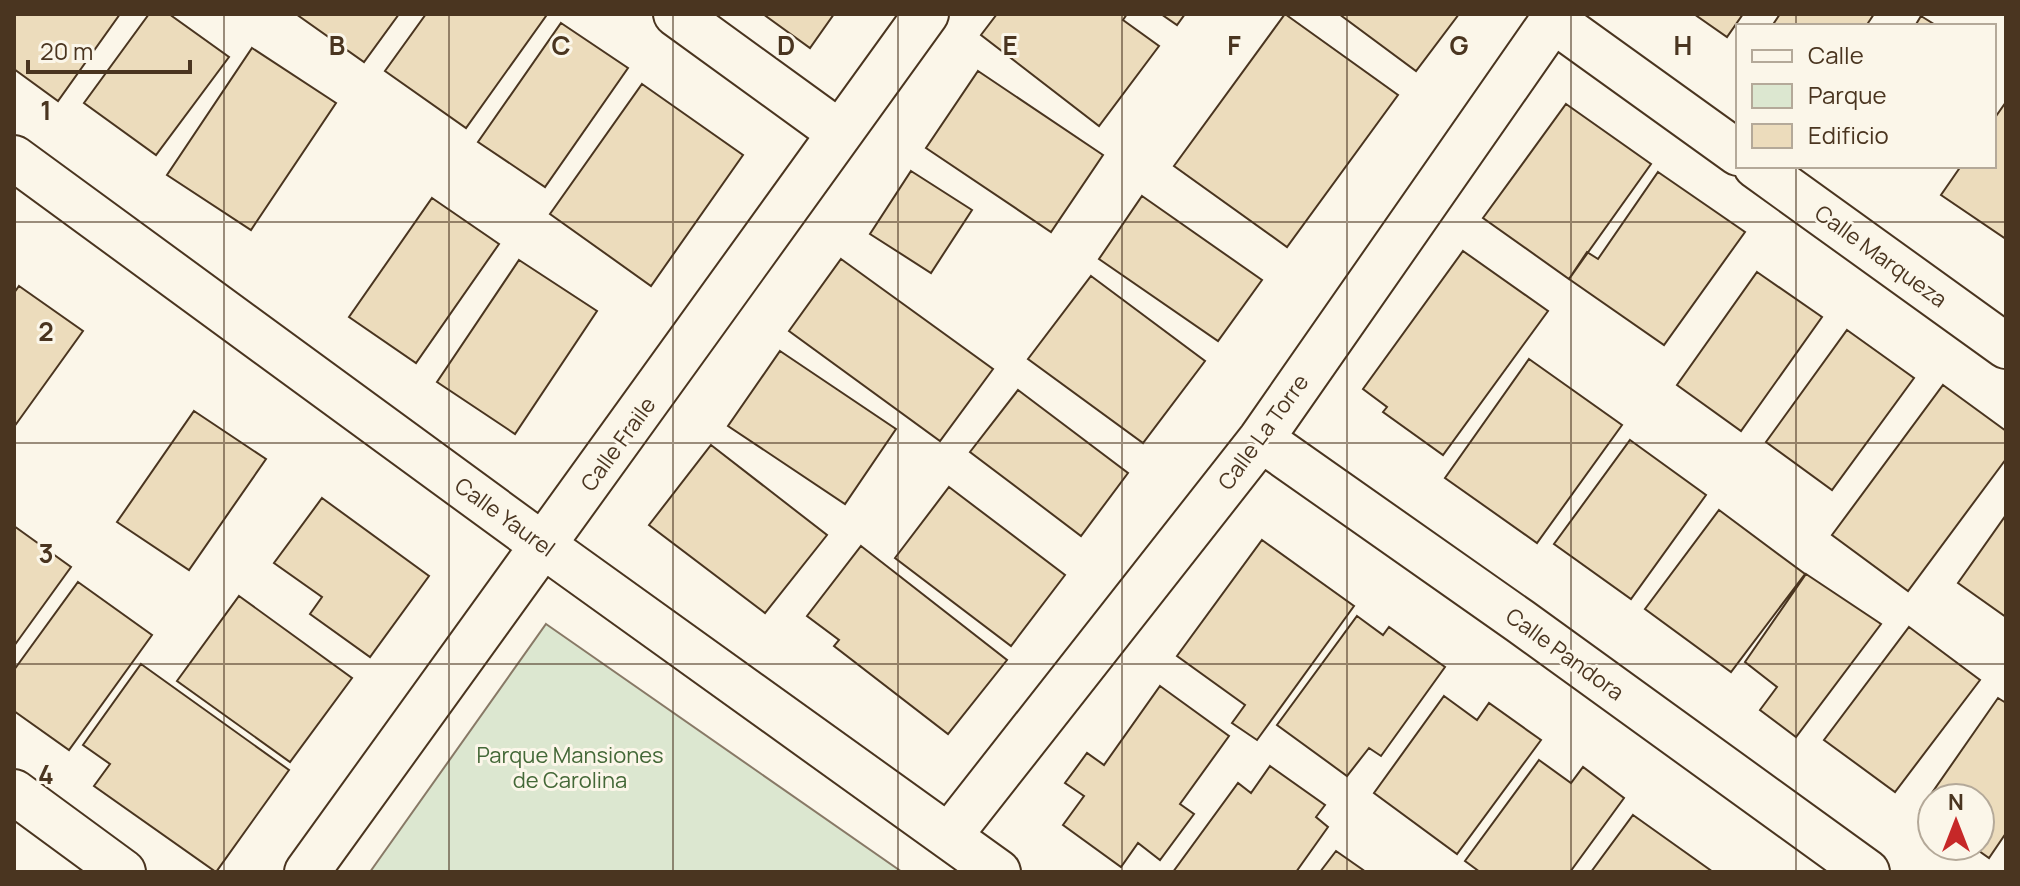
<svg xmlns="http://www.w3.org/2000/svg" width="2020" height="886" viewBox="0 0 2020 886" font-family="Manrope,sans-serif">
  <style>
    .green { fill: #dce7d0; stroke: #887966; stroke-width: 2 }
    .building { fill: #ecdcbc; stroke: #4a3520; stroke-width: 2 }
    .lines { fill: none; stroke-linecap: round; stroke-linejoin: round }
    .street-casing { stroke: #4a3520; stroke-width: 48 }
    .street { stroke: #fbf6e9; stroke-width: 44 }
    .grid { fill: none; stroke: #4a3520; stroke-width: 2; stroke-opacity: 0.55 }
    .labels { text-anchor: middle; stroke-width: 6; stroke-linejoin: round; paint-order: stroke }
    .street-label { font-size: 22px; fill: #4a3520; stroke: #fbf6e9 }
    .park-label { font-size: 22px; fill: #436837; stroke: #fbf6e9 }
    .grid-label { font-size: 26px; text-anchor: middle; font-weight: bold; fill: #4a3520; stroke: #fbf6e9; stroke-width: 6; stroke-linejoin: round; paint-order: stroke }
  </style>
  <rect width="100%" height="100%" fill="#fbf6e9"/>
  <!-- green -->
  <path class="green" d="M546,624L902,872H370Z"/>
  <!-- building -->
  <path class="building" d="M14,14H120L58,101L14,69Z
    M149,14H169L229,57L156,155L84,103Z
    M296,14H399L364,62Z
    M426,14H543L546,16L466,128L385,71Z
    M763,14H834L810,48Z
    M997,14H1127L1123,20L1159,46L1099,126L981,35Z
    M1161,14H1185L1177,25Z
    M1285,14L1398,95L1287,247L1174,166Z
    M1339,14H1459L1416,71Z
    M1694,14H1743L1727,37Z
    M1780,14H1874L1866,26H1772Z
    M1921,16L1937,26H1915Z
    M561,23L628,68L545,187L478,142Z
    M252,48L336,103L251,230L167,175Z
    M978,71L1103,155L1051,232L926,148Z
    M642,84L743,155L651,286L550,214Z
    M2006,102V239L1941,195L1961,166H1994V119Z
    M1566,104L1651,164L1569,279L1483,218Z
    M911,171L972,210L931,273L870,234Z
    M1658,172L1745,232L1664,345L1569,279L1587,252L1598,259Z
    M1142,196L1262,280L1218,341L1099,259Z
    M432,198L499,244L416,363L349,317Z
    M1463,251L1548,311L1443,455L1383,412L1387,407L1363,389Z
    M841,259L993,369L940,441L789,331Z
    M519,260L597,311L515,434L437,382Z
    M1757,272L1822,317L1741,431L1677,385Z
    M1091,276L1205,361L1143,443L1028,359Z
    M19,286L83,331L14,427V293Z
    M1847,330L1914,378L1832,490L1766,442Z
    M780,351L896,429L845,504L728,426Z
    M1529,359L1622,425L1537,543L1445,478Z
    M1943,385L2006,431V459L1908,591L1832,535Z
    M1018,390L1128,473L1081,536L970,452Z
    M194,411L266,459L189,570L117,522Z
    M1630,440L1706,495L1631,599L1554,544Z
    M711,445L827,535L765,613L649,525Z
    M949,487L1065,575L1011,646L895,558Z
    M322,498L429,576L370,657L310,614L322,597L274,563Z
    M1719,510L1805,574L1731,672L1645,609Z
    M2006,515V617L1958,583Z
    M14,526L71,567L14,646Z
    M1262,540L1354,606L1257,740L1232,723L1245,705L1177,656Z
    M861,546L1007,660L948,734L834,646L839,640L807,616Z
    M1806,574L1881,624L1796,737L1760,710L1777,687L1745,662Z
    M78,582L152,635L69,750L14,711V670Z
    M239,596L352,678L290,762L177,681Z
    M1357,616L1383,635L1389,627L1445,667L1381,756L1369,748L1347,776L1277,725Z
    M1909,627L1980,680L1895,792L1824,740Z
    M141,664L289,770L216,872L94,786L110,764L83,745Z
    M1160,686L1229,736L1180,804L1194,814L1160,860L1138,843L1121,867L1063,825L1084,796L1065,783L1087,753L1104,765Z
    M1444,696L1477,720L1489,703L1541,740L1457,854L1374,793Z
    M1998,698L2006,703V833L1989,858L1972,846H1980V798H1932V819L1920,810Z
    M1539,760L1571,783L1583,767L1624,798L1570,872H1480L1465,861Z
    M1270,766L1325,805L1316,817L1328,827L1296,872H1173L1238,783L1251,793Z
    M1633,815L1713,872H1591Z
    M1336,851L1366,872H1320Z"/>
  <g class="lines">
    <!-- street casing -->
    <g class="street-casing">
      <path id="street" d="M676,14L840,133
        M1553,20L1738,153
        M14,158L544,546L998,872
        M1756,166L2006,346
        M1261,439L1520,621L1867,872
        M14,792L123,872
        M949,836L1261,439L1557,14
        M307,872L926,14"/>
    </g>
    <!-- street -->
    <use href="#street" class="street"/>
  </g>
  <!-- grid -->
  <path class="grid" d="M224,14V872M449,14V872M673,14V872M898,14V872M1122,14V872M1347,14V872M1571,14V872M1796,14V26M1796,166V872M14,222H2006M14,443H2006M14,664H2006"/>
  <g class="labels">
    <!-- street labels -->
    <g class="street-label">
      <text transform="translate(1881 256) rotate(36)" y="8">Calle Marqueza</text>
      <text transform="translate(1263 432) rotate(-54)" y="8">Calle La Torre</text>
      <text transform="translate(618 444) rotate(-54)" y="8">Calle Fraile</text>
      <text transform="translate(505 517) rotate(36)" y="8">Calle Yaurel</text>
      <text transform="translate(1565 654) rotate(36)" y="8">Calle Pandora</text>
    </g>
    <!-- park labels -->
    <g class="park-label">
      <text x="570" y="763">Parque Mansiones<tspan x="570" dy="25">de Carolina</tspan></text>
    </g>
  </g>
  <g class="grid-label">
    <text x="337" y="55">B</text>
    <text x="561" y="55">C</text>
    <text x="786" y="55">D</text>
    <text x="1010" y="55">E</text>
    <text x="1234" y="55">F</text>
    <text x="1459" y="55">G</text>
    <text x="1683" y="55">H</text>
    <text x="46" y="120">1</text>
    <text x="46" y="341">2</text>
    <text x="46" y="563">3</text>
    <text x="46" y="784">4</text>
  </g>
  <!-- border -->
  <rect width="2020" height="886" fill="none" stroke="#4a3520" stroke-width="32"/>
  <!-- legend -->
  <rect x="1736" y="24" width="260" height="144" fill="#fbf6e9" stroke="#b4a999" stroke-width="2"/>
  <rect x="1752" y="50" width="40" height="12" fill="#fbf6e9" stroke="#b4a999" stroke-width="2"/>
  <text x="1808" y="64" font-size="24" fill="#4a3520">Calle</text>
  <rect x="1752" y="84" width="40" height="24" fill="#dce7d0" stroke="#b4a999" stroke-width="2"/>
  <text x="1808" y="104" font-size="24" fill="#4a3520">Parque</text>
  <rect x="1752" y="124" width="40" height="24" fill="#ecdcbc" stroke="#b4a999" stroke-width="2"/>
  <text x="1808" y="144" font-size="24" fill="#4a3520">Edificio</text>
  <!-- north arrow -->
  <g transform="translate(1956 822)"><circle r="38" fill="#fbf6e9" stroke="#b4a999" stroke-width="2"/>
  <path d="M0-6L14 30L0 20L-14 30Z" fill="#c62828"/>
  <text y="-12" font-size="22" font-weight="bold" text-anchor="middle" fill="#4a3520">N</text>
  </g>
  <!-- scale -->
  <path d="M28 60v12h162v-12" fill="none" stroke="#4a3520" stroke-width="4"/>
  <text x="40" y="60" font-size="24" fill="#4a3520" stroke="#fbf6e9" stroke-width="6" paint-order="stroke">20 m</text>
</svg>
